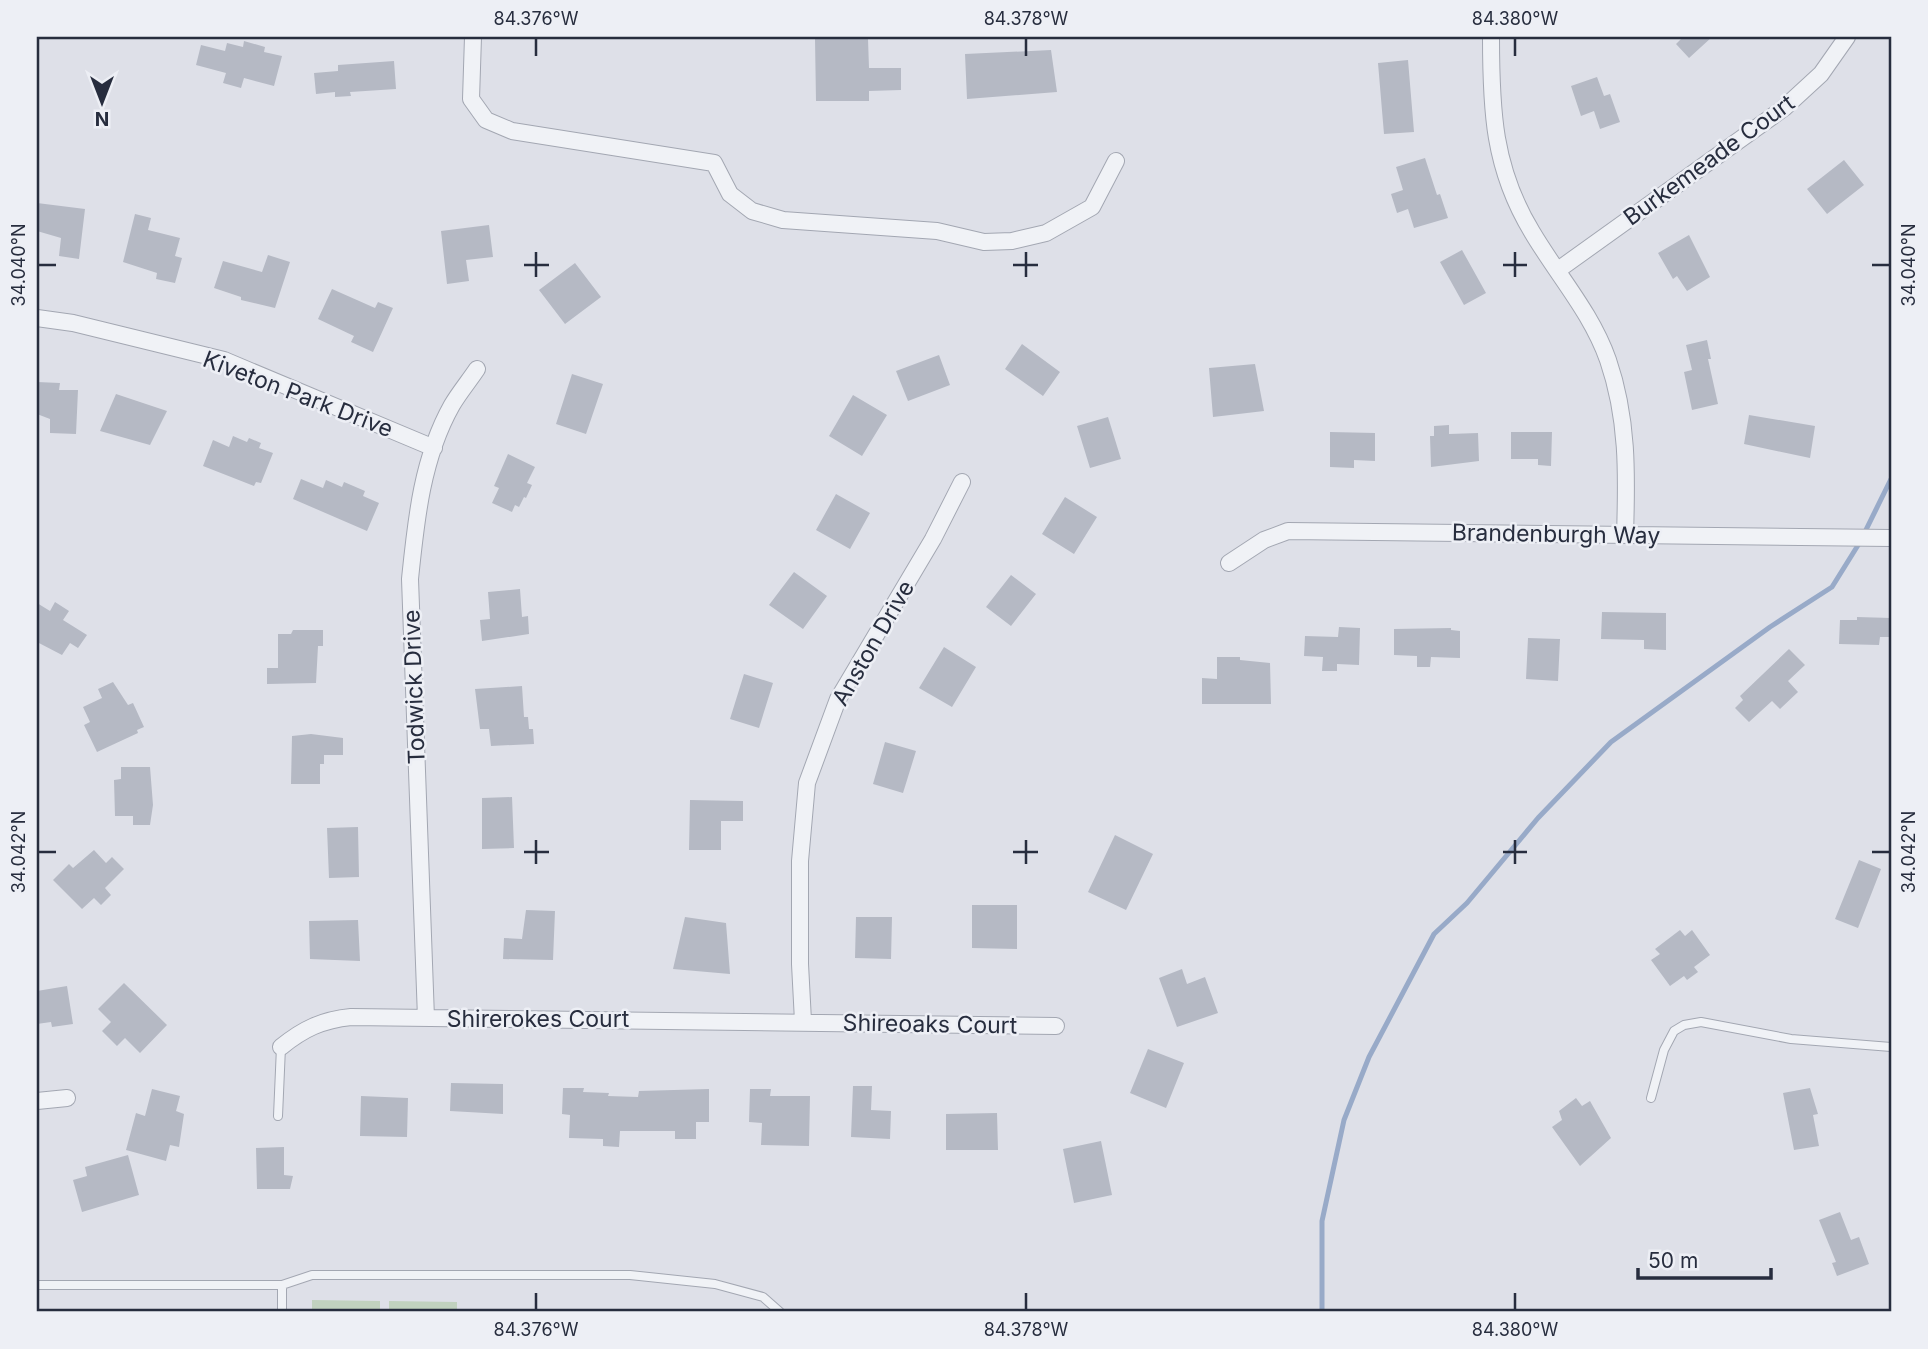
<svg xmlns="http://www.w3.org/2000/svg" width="1928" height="1349" viewBox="0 0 1928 1349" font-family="Inter,sans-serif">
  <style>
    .park { fill: #c1d2bf }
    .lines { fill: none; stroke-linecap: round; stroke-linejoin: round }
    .stream { stroke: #98aac8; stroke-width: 5 }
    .building { fill: #b5b9c4 }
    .service-casing { stroke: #a3a7b2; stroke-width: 10 }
    .minor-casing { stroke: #a3a7b2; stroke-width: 18 }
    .service { stroke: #f0f2f6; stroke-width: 8 }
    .minor { stroke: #f0f2f6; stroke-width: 16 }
    .ticks { fill: none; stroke: #272d3e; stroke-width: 2.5 }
    .labels { text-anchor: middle; stroke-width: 5; stroke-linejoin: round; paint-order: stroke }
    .street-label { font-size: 23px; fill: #272d3e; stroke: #edeff5 }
    .neatline { fill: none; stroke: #272d3e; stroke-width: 2.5 }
    .ticks-label { font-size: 18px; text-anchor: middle; fill: #272d3e }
  </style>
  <rect width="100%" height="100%" fill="#dee0e8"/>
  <!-- park -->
  <path class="park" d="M312,1300L380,1301V1312H312Z
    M389,1301L457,1302V1312H389Z"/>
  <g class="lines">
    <!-- stream -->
    <path class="stream" d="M1322,1312V1221L1344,1120L1369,1057L1434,934L1467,903L1538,818L1611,742L1770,627L1832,587L1860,542L1891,479"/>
  </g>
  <!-- building -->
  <path class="building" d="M1683,37H1712L1689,58L1676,44Z
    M815,39H868L869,68H901V90L869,91V101H816Z
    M244,41L265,47L264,52L282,56L274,86L244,78L241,88L223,83L226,73L196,65L201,45L225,51L227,43L243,47Z
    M1051,50L1057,92L967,99L965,54Z
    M1408,60L1414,132L1384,134L1378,63Z
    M394,61L396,89L350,92L351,96L335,97V92L316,94L314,73L338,71V65Z
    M1597,77L1604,96L1610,94L1620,122L1600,129L1594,111L1581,116L1571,86Z
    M1425,158L1437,195L1440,194L1448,218L1414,228L1408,209L1397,213L1391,194L1403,190L1396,167Z
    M1844,160L1864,185L1827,214L1807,189Z
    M37,203L85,209L79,259L59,256L61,238L37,231Z
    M135,214L151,218L148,230L180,238L175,256L182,258L175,283L156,279L157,273L123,262Z
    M489,225L493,257L466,260L469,281L447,284L441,231Z
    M1689,235L1710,277L1687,291L1677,276L1673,279L1658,253Z
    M1462,250L1486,293L1464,305L1440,262Z
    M268,255L290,262L275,308L241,300V297L214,288L223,261L262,272Z
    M575,263L601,297L565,324L539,290Z
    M332,289L375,308L378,302L393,308L373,352L351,342L354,336L318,319Z
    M1707,340L1711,359H1708L1718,404L1692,410L1684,372L1692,370L1686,345Z
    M1022,344L1060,372L1043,396L1005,369Z
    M939,355L950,385L908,401L896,371Z
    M1255,364L1264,411L1213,417L1209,368Z
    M572,374L603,384L586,434L556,424Z
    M37,382L60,383L59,390H78L76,434L50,433V419L37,414Z
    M116,394L167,411L150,445L100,431Z
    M853,395L887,415L862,456L829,436Z
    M1749,415L1815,426L1810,458L1744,444Z
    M1108,417L1121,459L1090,468L1077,426Z
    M1449,425V434L1478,433L1479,461L1431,467L1430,436H1434V426Z
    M1330,432L1375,433V461L1354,460V468L1330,467Z
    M1511,432H1552L1551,466L1538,465V459H1511Z
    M233,436L247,442L249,438L261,443L259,448L273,453L261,483L256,482L254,486L203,466L213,440L229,447Z
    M508,454L535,467L527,483L532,485L526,498L524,497L519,507L515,505L512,512L492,503L499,488L494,486Z
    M301,479L323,488L326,480L342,487L344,482L365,491L363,496L379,503L367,531L293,499Z
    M836,494L870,513L850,549L816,530Z
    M1065,497L1097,517L1074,554L1042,534Z
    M794,572L827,596L803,629L769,605Z
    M1011,575L1036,594L1011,626L986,607Z
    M520,589L522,617L528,616L529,634L482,641L480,620L490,619L488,592Z
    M55,602L69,611L63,620L87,635L78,648L70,643L62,655L37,642V603L50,611Z
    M1602,612L1666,613V650L1644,649V640L1601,639Z
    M1857,617L1891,618V637H1880L1879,645L1839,644L1840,620H1857Z
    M1339,627L1360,628L1359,665L1337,664V671H1322L1323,657L1304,656L1305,636L1338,637Z
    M1451,628V630L1460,631V658L1431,657L1430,667H1417V656L1394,655V629Z
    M293,630H323V646H318L316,683L267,684V668H278V634H291Z
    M1528,638L1560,639L1558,681L1526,679Z
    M944,647L976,667L952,707L919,688Z
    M1789,649L1805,665L1788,681L1798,692L1780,709L1772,701L1749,722L1735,708L1743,700L1740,696Z
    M1217,657H1240V660L1270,663L1271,704H1202V678L1217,679Z
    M744,674L773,683L759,728L730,719Z
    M113,682L128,705L133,703L144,727L137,730L138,733L97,752L84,725L90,722L83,707L102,698L98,689Z
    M522,686L524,717H528L529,729H533L534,744L491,746L489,729H480L475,689Z
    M311,734L343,738V755H324V764H320V784H291L292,736Z
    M885,742L916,751L903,793L873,784Z
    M121,767H150L153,805L150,825H133V816H115L114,780L121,779Z
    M512,797L514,848L482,849V798Z
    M690,800L743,801V821H721V850H689Z
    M358,827L359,877L329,878L327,828Z
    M1115,835L1153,854L1126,910L1088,892Z
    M94,850L106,863L112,857L124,869L105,888L111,895L101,905L94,898L82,909L53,880L69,864L73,868Z
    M1859,860L1881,869L1858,928L1835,919Z
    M972,905H1017V949L972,948Z
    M526,910L555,911L553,960L503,959L504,938L522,939Z
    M685,917L726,923L730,974L673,969Z
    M856,917H892L891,959L855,958Z
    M358,920L360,961L310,959L309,921Z
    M1680,930L1685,936L1692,930L1710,955L1694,967L1698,972L1687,980L1684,976L1670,986L1651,960L1660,954L1655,949Z
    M1182,969L1187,984L1205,977L1218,1013L1177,1027L1159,978Z
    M124,983L167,1025L140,1053L125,1038L117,1046L102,1031L111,1022L98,1009Z
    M67,986L73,1024L52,1027L51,1022L37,1024V991Z
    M1148,1049L1184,1063L1166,1108L1130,1093Z
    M451,1083L503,1084V1114L450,1111Z
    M853,1086H872L871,1110L891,1111L890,1139L851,1137Z
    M563,1088H584L583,1092L609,1093L608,1096L638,1097L639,1091L709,1089V1122H696V1139H675V1131H620L619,1147L603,1146V1139L569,1138L570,1115L562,1114Z
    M1810,1088L1818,1114L1813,1115L1819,1146L1794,1150L1783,1093Z
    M152,1089L180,1096L176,1111L184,1114L179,1147L170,1145L166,1161L126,1150L136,1113L145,1116Z
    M750,1089H771L770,1096H810L809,1146L761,1145L762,1123L749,1122Z
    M361,1096L408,1098L407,1137L360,1136Z
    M1576,1098L1582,1106L1590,1101L1611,1138L1580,1166L1552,1127L1562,1120L1559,1111Z
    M997,1113L998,1150H946V1114Z
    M1101,1141L1112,1195L1074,1203L1063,1149Z
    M284,1147V1175L293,1176L290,1189H257L256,1148Z
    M128,1155L139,1195L82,1212L73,1180L87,1176L85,1167Z
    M1840,1212L1851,1240L1859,1237L1869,1264L1837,1276L1832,1263L1836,1262L1819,1220Z"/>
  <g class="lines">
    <!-- service casing -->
    <g class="service-casing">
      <path id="service" d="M1651,1098L1664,1050L1674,1031L1684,1025L1701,1022L1791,1039L1891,1047
        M278,1116L281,1047
        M37,1285H282V1312
        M282,1285L312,1275H630L715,1284L763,1297L780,1312"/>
    </g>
    <!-- minor casing -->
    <g class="minor-casing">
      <path id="minor" d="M473,37L471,99L486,120L512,131L714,163L730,194L752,211L783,220L937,231L984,242L1012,241L1046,233L1092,207L1116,161
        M1491,37C1491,109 1493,168 1532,232C1558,276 1591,312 1608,360C1628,418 1627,474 1625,535
        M1558,270L1784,108L1821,74L1847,37
        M37,318L73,323L224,360L434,448
        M1229,563L1264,540L1288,531L1891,538
        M426,1018L410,579C416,520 422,458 452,405C459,393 469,381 477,369
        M803,1021L800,964V861L807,783L838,699L933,539L962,482
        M281,1047C303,1029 322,1020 351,1017L1056,1026
        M37,1101L67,1098"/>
    </g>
    <!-- service -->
    <use href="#service" class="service"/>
    <!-- minor -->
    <use href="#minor" class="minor"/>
  </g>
  <!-- ticks -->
  <path class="ticks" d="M536,38V56M1026,38V56M1515,38V56M536,252V277M1026,252V277M1515,252V277M38,265H56M524,265H549M1013,265H1038M1503,265H1527M1872,265H1890M536,840V864M1026,840V864M1515,840V864M38,852H56M524,852H549M1013,852H1038M1503,852H1527M1872,852H1890M536,1293V1310M1026,1293V1310M1515,1293V1310"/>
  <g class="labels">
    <!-- street labels -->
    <g class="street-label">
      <text transform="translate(1709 160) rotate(-36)" y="8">Burkemeade Court</text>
      <text transform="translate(298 394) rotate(21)" y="8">Kiveton Park Drive</text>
      <text transform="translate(1556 534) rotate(1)" y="8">Brandenburgh Way</text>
      <text transform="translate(873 643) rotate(-60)" y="8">Anston Drive</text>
      <text transform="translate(414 687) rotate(-92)" y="8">Todwick Drive</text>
      <text x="538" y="1027">Shirerokes Court</text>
      <text transform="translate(930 1024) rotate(1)" y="8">Shireoaks Court</text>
    </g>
  </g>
  <!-- border -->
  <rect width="1928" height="1349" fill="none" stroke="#edeff5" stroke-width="77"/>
  <!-- north arrow -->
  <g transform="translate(102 102) rotate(180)" stroke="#edeff5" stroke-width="5" paint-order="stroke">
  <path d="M0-5L12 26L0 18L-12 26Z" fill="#272d3e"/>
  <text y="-10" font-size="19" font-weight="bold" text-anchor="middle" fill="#272d3e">N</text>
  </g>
  <!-- scale -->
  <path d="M1638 1268v10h133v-10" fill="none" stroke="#272d3e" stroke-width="3.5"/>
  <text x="1648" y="1268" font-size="21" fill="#272d3e" stroke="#edeff5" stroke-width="5" paint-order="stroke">50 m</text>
  <rect x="38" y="38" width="1852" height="1272" class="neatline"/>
  <g class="ticks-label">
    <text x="536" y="25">84.376°W</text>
    <text x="1026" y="25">84.378°W</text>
    <text x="1515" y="25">84.380°W</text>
    <text transform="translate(1909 265) rotate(-90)" y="6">34.040°N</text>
    <text transform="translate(19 265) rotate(-90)" y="6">34.040°N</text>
    <text transform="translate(1909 852) rotate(-90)" y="6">34.042°N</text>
    <text transform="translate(19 852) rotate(-90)" y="6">34.042°N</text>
    <text x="536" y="1336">84.376°W</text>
    <text x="1026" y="1336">84.378°W</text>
    <text x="1515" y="1336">84.380°W</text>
  </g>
</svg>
